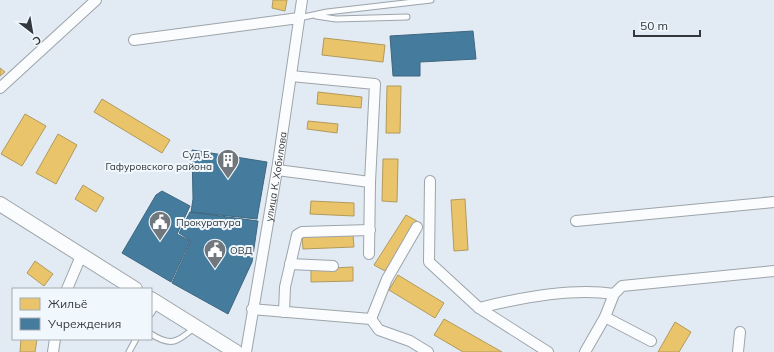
<svg xmlns="http://www.w3.org/2000/svg" width="774" height="352" viewBox="0 0 774 352" font-family="Mulish,sans-serif">
  <style>
    .homes { fill: #e9c46a; stroke: #b29a5c }
    .public { fill: #457b9d; stroke: #3f6780 }
    .lines { fill: none; stroke-linecap: round; stroke-linejoin: round }
    .lane-casing { stroke: #9da4aa; stroke-width: 7 }
    .street-casing { stroke: #9da4aa; stroke-width: 12 }
    .secondary-casing { stroke: #9da4aa; stroke-width: 16 }
    .lane { stroke: #fbfcfd; stroke-width: 5 }
    .street { stroke: #fbfcfd; stroke-width: 10 }
    .secondary { stroke: #fbfcfd; stroke-width: 14 }
    .labels { text-anchor: middle; stroke-width: 4; stroke-linejoin: round; paint-order: stroke }
    .poi-label { font-size: 10px; fill: #32383d; stroke: #f1f8fd; text-anchor: start }
    .street-label { font-size: 10px; fill: #32383d; stroke: #f1f8fd }
  </style>
  <rect width="100%" height="100%" fill="#e2ebf3"/>
  <!-- homes -->
  <path class="homes" d="M273,0H287L285,11L272,8Z
    M324,38L385,45L383,62L322,55Z
    M0,68L5,72L0,76Z
    M387,86H401L400,133H386Z
    M318,92L362,97L361,108L317,104Z
    M102,99L170,140L162,153L94,112Z
    M25,114L46,126L22,166L1,154Z
    M308,121L338,124L337,133L307,129Z
    M58,134L77,145L56,184L36,173Z
    M383,159H398L397,202L382,201Z
    M83,185L104,198L96,212L75,199Z
    M465,199L468,250L454,251L451,200Z
    M311,201L354,203V216L310,214Z
    M406,215L417,221L385,271L374,265Z
    M353,235L354,247L303,249L302,237Z
    M35,261L53,274L44,286L27,273Z
    M353,267V281L311,282V269Z
    M398,275L444,303L435,318L389,290Z
    M444,319L502,352H463L434,335Z
    M675,322L691,332L679,352H658Z
    M21,339H37L35,352H20Z"/>
  <!-- public -->
  <path class="public" d="M473,31L476,59L420,62V76H393L390,36Z
    M192,150L267,162L257,219L191,212L193,199Z
    M162,191L190,206L177,234L190,241L171,282L122,253L156,195Z
    M190,212L258,221L252,262L228,314L172,283L191,241L179,233Z"/>
  <g class="lines">
    <!-- lane casing -->
    <g class="lane-casing">
      <path id="lane" d="M316,16L336,19L407,17
        M299,18L327,12L431,0
        M151,314L157,304
        M151,334C171,347 178,342 195,327
        M129,352L136,339"/>
    </g>
    <!-- street casing -->
    <g class="street-casing">
      <g id="street">
        <path d="M134,40L299,18"/>
        <path d="M291,76L375,84L370,182L369,254"/>
        <path d="M0,88L96,0"/>
        <path d="M277,170L370,182"/>
        <path d="M430,181L429,262L479,308L548,352"/>
        <path d="M576,221L774,202"/>
        <path d="M290,264L333,266"/>
        <path d="M67,289L81,256"/>
        <path d="M479,308C519,298 574,288 614,294"/>
        <path d="M252,309L371,319L387,279L417,227"/>
        <path d="M284,312L285,287L297,235L302,232L370,230"/>
        <path d="M605,317L614,294L622,286L774,271"/>
        <path d="M371,319L379,330L410,341L428,352"/>
        <path d="M53,352L55,339"/>
        <path id="s1" d="M246,352L277,170L302,0"/>
        <path d="M585,352L605,317L651,341"/>
        <path d="M738,352L740,332"/>
      </g>
    </g>
    <!-- secondary casing -->
    <g class="secondary-casing">
      <path id="secondary" d="M0,204L135,289
        M151,299L236,352"/>
    </g>
    <!-- lane -->
    <use href="#lane" class="lane"/>
    <!-- street -->
    <use href="#street" class="street"/>
    <!-- secondary -->
    <use href="#secondary" class="secondary"/>
  </g>
  <!-- icons -->
  <defs>
    <g id="building-pin" transform="scale(1.15)"><path d="M0 17L-7.5 6A9.5 9.5 0 1 1 7.5 6Z" fill="#70777d" stroke="#f1f8fd"/><path d="M-4-6H4V6H1V3H-1V6H-4ZM-2.5-4.3h1.7v1.8h-1.7ZM.8-4.3h1.7v1.8H.8ZM-2.5-1h1.7V.8h-1.7ZM.8-1h1.7V.8H.8Z" fill="#fff"/></g>
    <g id="civic-pin" transform="scale(1.15)"><path d="M0 17L-7.5 6A9.5 9.5 0 1 1 7.5 6Z" fill="#70777d" stroke="#f1f8fd"/><path d="M-.6-6.5H3V-4.5H.6V-3L4-1V1h2V6H-6V1h2V-1L-.6-3ZM-1.2 2.5V6h2.4V2.5Z" fill="#fff"/></g>
  </defs>
  <g fill-rule="evenodd">
    <use href="#building-pin" x="228" y="160"/>
    <use href="#civic-pin" x="160" y="222"/>
    <use href="#civic-pin" x="215" y="250"/>
  </g>
  <g class="labels">
    <!-- poi labels -->
    <g class="poi-label">
      <text x="212" y="158" text-anchor="end">Суд Б.<tspan x="212" dy="12">Гафуровского района</tspan></text>
      <text x="176" y="226">Прокуратура</text>
      <text x="230" y="254">ОВД</text>
    </g>
    <!-- street labels -->
    <g class="street-label">
      <text dy="4" stroke="none"><textPath href="#s1" startOffset="178">улица К. Хобилова</textPath></text>
    </g>
  </g>
  <!-- legend -->
  <rect x="12" y="288" width="140" height="52" fill="#f1f8fd" stroke="#a5abb0"/>
  <rect x="20" y="298" width="20" height="12" fill="#e9c46a" stroke="#a5abb0"/>
  <text x="48" y="308" font-size="12" fill="#32383d">Жильё</text>
  <rect x="20" y="318" width="20" height="12" fill="#457b9d" stroke="#a5abb0"/>
  <text x="48" y="328" font-size="12" fill="#32383d">Учреждения</text>
  <!-- north arrow -->
  <g transform="translate(32 32) rotate(149)" stroke="#f1f8fd" stroke-width="3" paint-order="stroke">
  <path d="M0-3L7 15L0 10L-7 15Z" fill="#32383d"/>
  <text y="-6" font-size="11" font-weight="bold" text-anchor="middle" fill="#32383d">С</text>
  </g>
  <!-- scale -->
  <path d="M634 30v6h66v-6" fill="none" stroke="#32383d" stroke-width="2"/>
  <text x="640" y="30" font-size="12" fill="#32383d" stroke="#f1f8fd" stroke-width="3" paint-order="stroke">50 m</text>
</svg>
